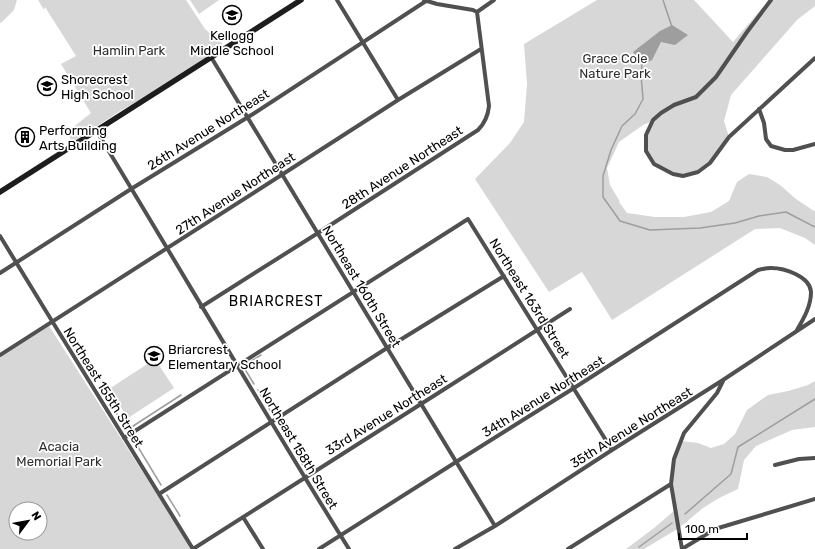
<svg xmlns="http://www.w3.org/2000/svg" width="815" height="549" viewBox="0 0 815 549" font-family="Rubik,sans-serif">
  <style>
    .green { fill: #d7d7d7; fill-rule: evenodd }
    .water { fill: #9e9e9e }
    .lines { fill: none; stroke-linecap: round; stroke-linejoin: round }
    .stream { stroke: #9e9e9e; stroke-width: 1.5 }
    .street { stroke: #505050; stroke-width: 4 }
    .secondary { stroke: #1d1d1d; stroke-width: 5.5 }
    .labels { text-anchor: middle; stroke-width: 3.5; stroke-linejoin: round; paint-order: stroke }
    .poi-label { font-size: 13px; fill: #000; stroke: #fff; text-anchor: start }
    .park-label { font-size: 13px; fill: #2e2e2e; stroke: #fff }
    .street-label { font-size: 13px; fill: #000; stroke: #fff }
    .neighbourhood-label { font-size: 14px; letter-spacing: 1px; fill: #000; stroke: #fff }
  </style>
  <rect width="100%" height="100%" fill="#fff"/>
  <!-- green -->
  <path class="green" d="M0,0H17L14,10L2,22L0,23Z
    M38,0H186L205,29L223,44L213,49L216,54L174,81L120,111L73,142L66,133L91,113L61,64L76,56L45,7L44,10Z
    M190,0H219L199,14Z
    M597,0H694L733,42L769,0H815V6L797,20L731,95L724,121L729,137L710,163L698,172L683,176L654,164L646,151V135L653,121L643,125L619,142L607,168L610,185L620,202H619L627,213L655,217H684L711,212L729,201L737,182L749,174L767,177L780,185L796,199L814,211H815V245L805,238L780,228L755,229L612,320L582,272L549,292L475,179L510,143L524,122L527,84L524,44Z
    M49,326L192,549H0V357ZM16,509H40V533H16Z
    M155,359L174,388L128,418L109,389Z
    M815,381V427L792,430L756,446L744,460L738,489L719,498L703,508L679,528L644,549H626L654,528L675,510L671,484L674,459L681,441L698,443L711,448L724,444L735,434L747,410L768,395L788,391L808,385Z"/>
  <!-- water -->
  <path class="water" d="M672,25L688,35L675,45L661,42L652,60L642,65L633,52L660,31Z"/>
  <g class="lines">
    <!-- stream -->
    <path class="stream" d="M663,0L672,27
      M642,64L641,75L643,99L635,114L622,126L611,150L603,176V197L620,221L650,230L700,228L735,223L759,216L786,212L815,227
      M254,384L243,366L261,355
      M258,390L263,399
      M110,403L127,430L181,395
      M267,405L273,415
      M278,423L285,434
      M135,442L161,485
      M296,453L306,470
      M313,481L320,492
      M167,495L180,516
      M685,514L731,474L738,447L815,399
      M639,547L672,523"/>
    <!-- street -->
    <path class="street" d="M337,0L398,100
      M424,0L437,4L473,10L477,12
      M771,0L747,32L716,77L696,97L674,105L661,113L653,120L646,135V151L654,164L673,174L683,176L698,172L710,163L729,137L815,58
      M477,12L494,0
      M211,57L495,526
      M759,109L764,123L766,139L771,146L785,150H793L815,144
      M96,130C181,270 263,411 349,549
      M0,236L52,321L193,549L421,404L570,309
      M0,273L131,189L253,114L426,1
      M201,307L318,233L478,130C485,123 488,116 489,106L477,12
      M0,355L283,174L398,100L481,49
      M124,438L468,219L612,450
      M775,465L799,459L815,458
      M159,494L387,348L504,276
      M243,517L263,549
      M319,549L456,462L574,388L758,270C762,269 766,268 771,268C784,268 810,276 811,292C811,306 804,318 797,330
      M455,549L495,526L612,450L723,380L815,319
      M568,549L671,484
      M682,549L671,484L674,459L684,433L717,393L723,381
      M682,549L715,529L815,499"/>
    <!-- secondary -->
    <path class="secondary" d="M0,192L301,0"/>
  </g>
  <!-- icons -->
  <defs>
    <g id="school-ring" transform="scale(1)"><circle r="9.5" fill="#fff" stroke="#000" stroke-width="1.5"/><path d="M0-5L7-2L0 1L-7-2ZM-4 1L0 2.5L4 1V4Q0 6-4 4Z" fill="#000"/></g>
    <g id="building-ring" transform="scale(1)"><circle r="9.5" fill="#fff" stroke="#000" stroke-width="1.5"/><path d="M-4-6H4V6H1V3H-1V6H-4ZM-2.5-4.3h1.7v1.8h-1.7ZM.8-4.3h1.7v1.8H.8ZM-2.5-1h1.7V.8h-1.7ZM.8-1h1.7V.8H.8Z" fill="#000"/></g>
  </defs>
  <g fill-rule="evenodd">
    <use href="#school-ring" x="232" y="15"/>
    <use href="#school-ring" x="47" y="86"/>
    <use href="#building-ring" x="25" y="137"/>
    <use href="#school-ring" x="154" y="356"/>
  </g>
  <g class="labels">
    <!-- poi labels -->
    <g class="poi-label">
      <text x="232" y="40" text-anchor="middle">Kellogg<tspan x="232" dy="15">Middle School</tspan></text>
      <text x="61" y="84">Shorecrest<tspan x="61" dy="15">High School</tspan></text>
      <text x="39" y="135">Performing<tspan x="39" dy="15">Arts Building</tspan></text>
      <text x="168" y="354">Briarcrest<tspan x="168" dy="15">Elementary School</tspan></text>
    </g>
    <!-- park labels -->
    <g class="park-label">
      <text x="129" y="55">Hamlin Park</text>
      <text x="615" y="63">Grace Cole<tspan x="615" dy="15">Nature Park</tspan></text>
      <text x="59" y="451">Acacia<tspan x="59" dy="15">Memorial Park</tspan></text>
    </g>
    <!-- street labels -->
    <g class="street-label">
      <text transform="translate(208 129) rotate(-32)" y="5">26th Avenue Northeast</text>
      <text transform="translate(402 167) rotate(-33)" y="5">28th Avenue Northeast</text>
      <text transform="translate(235 193) rotate(-33)" y="5">27th Avenue Northeast</text>
      <text transform="translate(362 286) rotate(59)" y="5">Northeast 160th Street</text>
      <text transform="translate(530 298) rotate(58)" y="5">Northeast 163rd Street</text>
      <text transform="translate(104 387) rotate(58)" y="5">Northeast 155th Street</text>
      <text transform="translate(543 396) rotate(-32)" y="5">34th Avenue Northeast</text>
      <text transform="translate(386 414) rotate(-32)" y="5">33rd Avenue Northeast</text>
      <text transform="translate(631 427) rotate(-32)" y="5">35th Avenue Northeast</text>
      <text transform="translate(299 448) rotate(59)" y="5">Northeast 158th Street</text>
    </g>
    <!-- neighbourhood labels -->
    <g class="neighbourhood-label">
      <text x="276" y="306">BRIARCREST</text>
    </g>
  </g>
  <!-- north arrow -->
  <g transform="translate(28 521) rotate(58)"><circle r="19" fill="#ffffff" stroke="#999999"/>
  <path d="M0-3L7 15L0 10L-7 15Z" fill="#000000"/>
  <text y="-6" font-size="11" font-weight="bold" text-anchor="middle" fill="#000000">N</text>
  </g>
  <!-- scale -->
  <path d="M679 533v6h68v-6" fill="none" stroke="#000000" stroke-width="2"/>
  <text x="685" y="533" font-size="12" fill="#000000" stroke="#ffffff" stroke-width="3" paint-order="stroke">100 m</text>
</svg>
